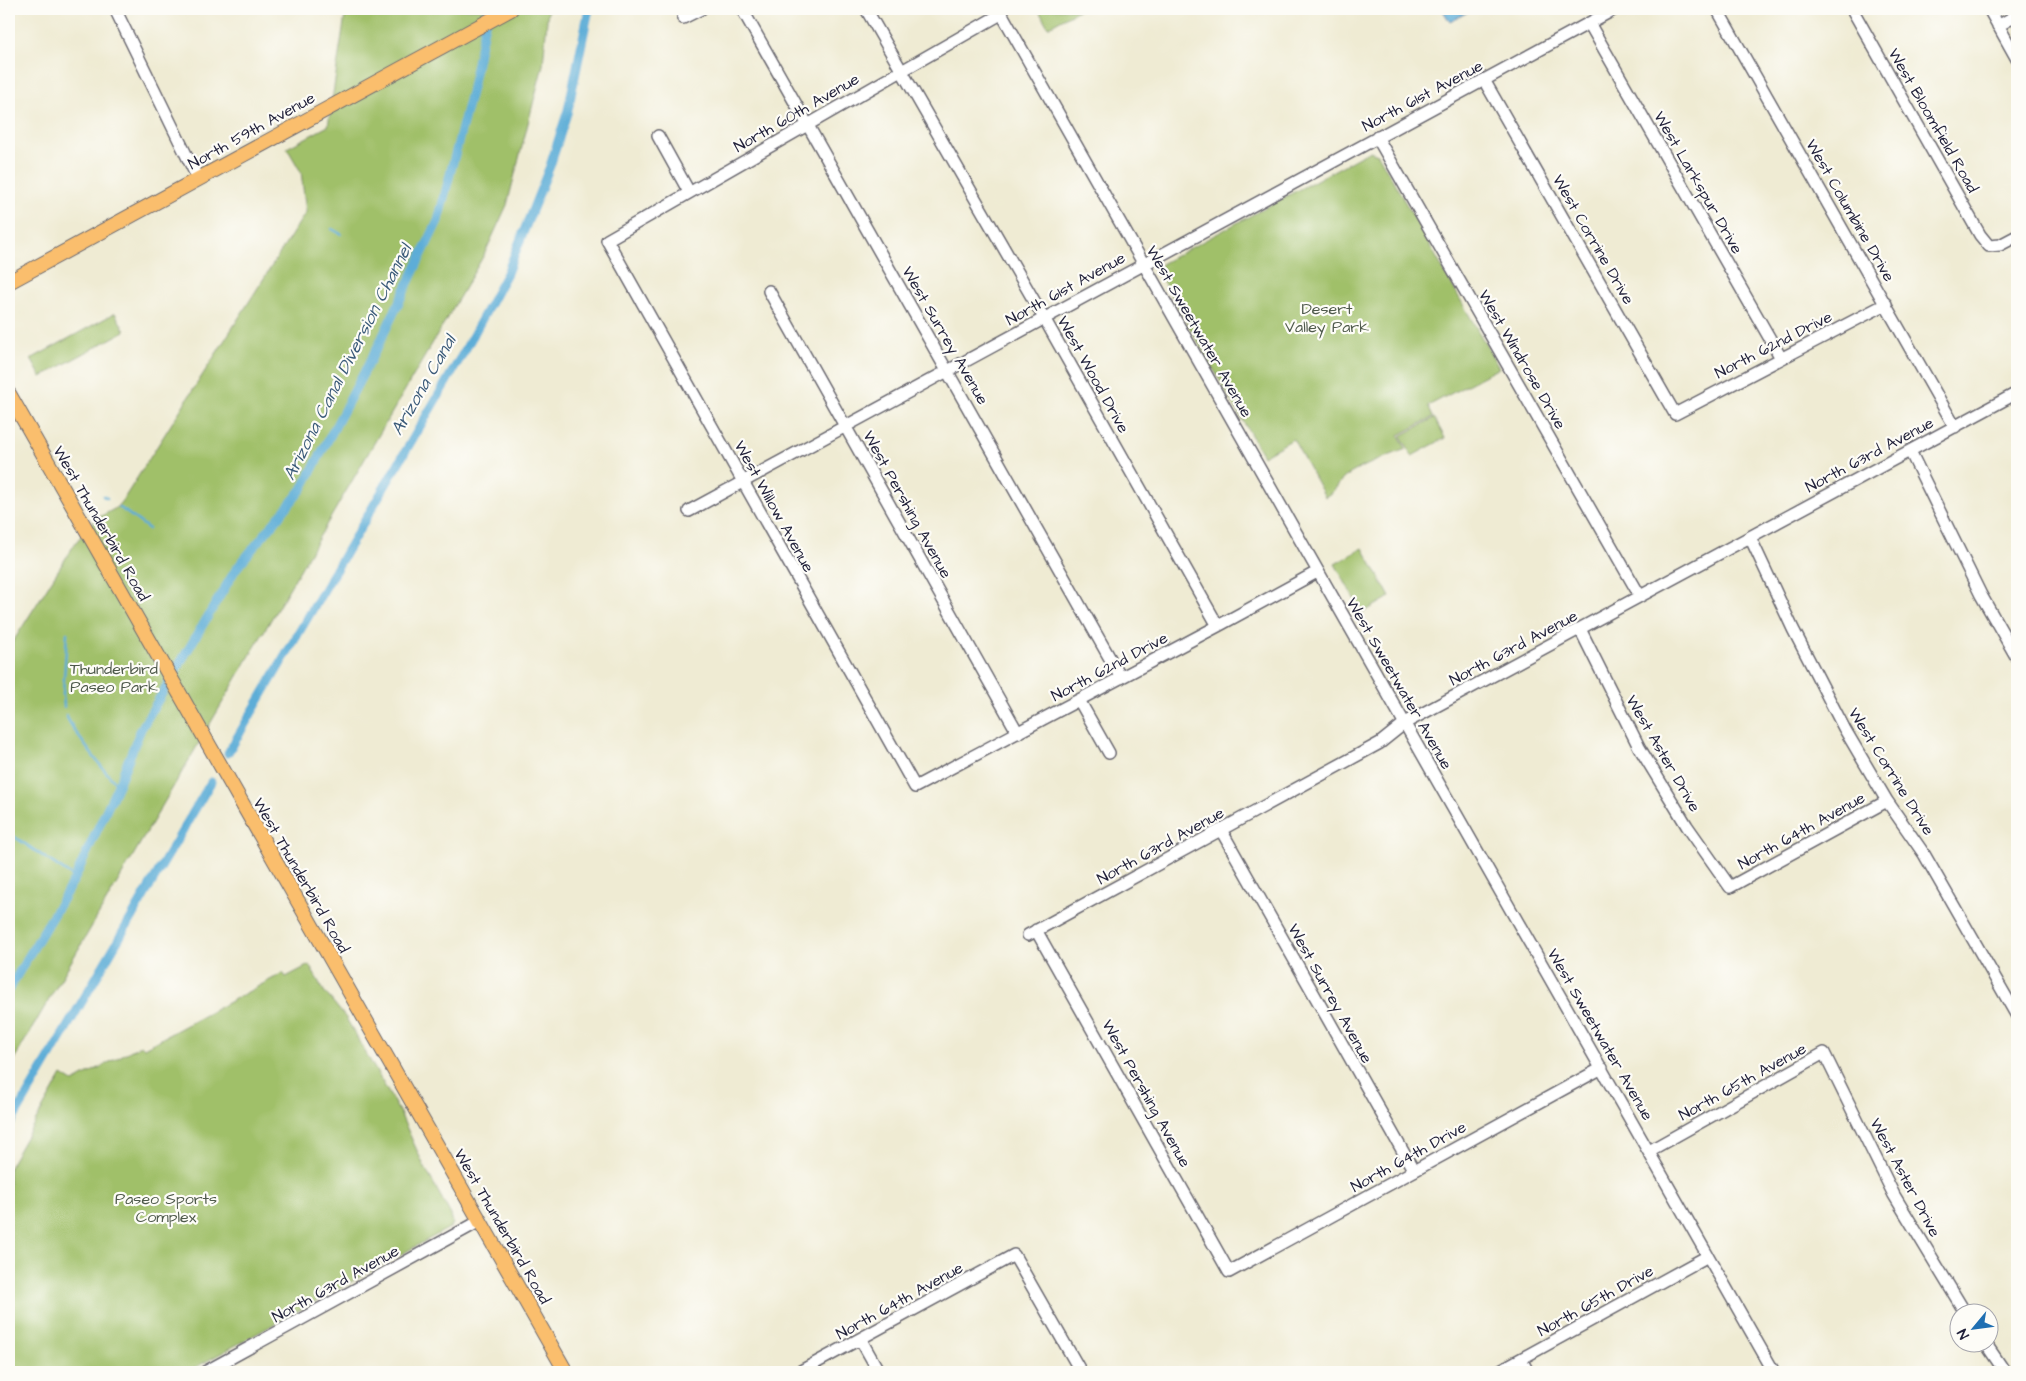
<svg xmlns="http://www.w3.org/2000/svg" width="2026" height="1381" viewBox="0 0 2026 1381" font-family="'Architects Daughter',sans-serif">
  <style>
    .green { fill: #a0c069; stroke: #617152 }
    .water { fill: #5dadd7; stroke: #406889 }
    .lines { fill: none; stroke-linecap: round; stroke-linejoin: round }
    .stream { stroke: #5dadd7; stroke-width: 2.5 }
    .canal { stroke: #5dadd7; stroke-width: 9 }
    .minor-casing { stroke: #6a6870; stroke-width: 14 }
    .major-casing { stroke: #6a6870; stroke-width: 16 }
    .minor { stroke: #fff; stroke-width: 11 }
    .major { stroke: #fabe6d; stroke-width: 14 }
    .labels { text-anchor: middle; stroke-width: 4.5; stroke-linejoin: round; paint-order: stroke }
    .street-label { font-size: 16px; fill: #22223b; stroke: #fdfcf7 }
    .park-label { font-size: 16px; fill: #4e594b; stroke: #fdfcf7 }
    .water-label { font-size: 18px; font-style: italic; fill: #3a5a79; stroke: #fdfcf7 }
  </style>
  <rect width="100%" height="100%" fill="#fdfcf7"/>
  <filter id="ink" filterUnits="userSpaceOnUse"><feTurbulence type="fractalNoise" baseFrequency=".02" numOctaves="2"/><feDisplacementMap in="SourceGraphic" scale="10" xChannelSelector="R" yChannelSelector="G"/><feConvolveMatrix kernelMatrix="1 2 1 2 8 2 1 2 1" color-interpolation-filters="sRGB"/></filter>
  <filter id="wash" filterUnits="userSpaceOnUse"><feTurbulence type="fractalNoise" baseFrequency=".0096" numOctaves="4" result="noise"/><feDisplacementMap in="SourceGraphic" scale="20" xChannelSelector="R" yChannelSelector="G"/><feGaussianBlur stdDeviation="1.12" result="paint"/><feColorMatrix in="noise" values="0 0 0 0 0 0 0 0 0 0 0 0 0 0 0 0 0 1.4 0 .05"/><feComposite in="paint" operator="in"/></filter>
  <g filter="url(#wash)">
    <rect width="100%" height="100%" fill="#efebd3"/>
    <!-- green -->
    <path class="green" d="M346,9H548L543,65L507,205L484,255L9,1068V648L76,542L96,519L116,508L125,497L306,212L301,172L287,148L328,126Z
      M1038,9H1080L1048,27Z
      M1370,151L1378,154L1499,368L1428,406L1433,417L1399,435L1406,449C1391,455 1356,468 1344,478C1335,487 1338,489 1325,497L1293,439L1263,456L1159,274L1161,264Z
      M115,313L125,331L41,377L31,359Z
      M1434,418L1445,438L1412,456L1401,436Z
      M1363,548L1390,597L1362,613L1335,564Z
      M309,965L324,991L346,1018L400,1113L424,1166L451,1215L453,1223L451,1227L187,1372H9V1167L62,1075L73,1082L141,1045L144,1048L283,973L286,977Z"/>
    <!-- water -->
    <path class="water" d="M1442,9H1473L1450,22Z"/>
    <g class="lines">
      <!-- stream -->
      <path class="stream" d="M332,229L341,234
        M103,496L107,498
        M119,507L149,529
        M64,707L63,694L67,633
        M66,715C72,730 106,774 118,785
        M9,833L75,878"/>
      <!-- canal -->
      <path class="canal" d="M228,753L465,350L507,273L550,166L568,110L589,9
        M9,989L75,878L118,785L141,729L236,569L302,489L377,348L438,221L471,92L488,9
        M9,1126L211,782"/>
    </g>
  </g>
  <g filter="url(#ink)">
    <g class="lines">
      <!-- minor casing -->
      <g class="minor-casing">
        <path id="minor" d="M115,9L198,179
          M742,9L1121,678
          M866,9L1044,318L1218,626
          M999,9C1256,464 1516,918 1774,1372
          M1717,9L1955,427
          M1852,9L1980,235L1989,246L2000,245L2017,236
          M1989,9L2017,59
          M1001,14L607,240L915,787L1218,626L1317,572
          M683,18L701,9
          M1589,23L1781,358
          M1998,26L2017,15
          M1484,80L1675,414L1886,304
          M658,136L689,192
          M1377,137L1640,596
          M769,291L1018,733
          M1910,451L1981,595L2017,658
          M689,511L1615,9
          M1750,537L1793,629L1844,728L1887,801L1924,854L2017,1016
          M1580,629L1639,747L1687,826L1730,887L1887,801
          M1079,700L1109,753
          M1221,830L1414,1171
          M1036,930L1229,1272L1602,1068
          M1028,935L1380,743L1405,723L2017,393
          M1649,1151L1824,1053L1894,1195L1966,1314
          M861,1340L879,1372
          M1986,1344L2005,1372
          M1521,1359L1528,1372
          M205,1372L480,1221
          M799,1372L1014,1255L1081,1372
          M1497,1372L1708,1256"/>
      </g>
      <!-- major casing -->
      <g class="major-casing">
        <path id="major" d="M9,282L511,9
          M9,394L566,1372"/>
      </g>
      <!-- minor -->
      <use href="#minor" class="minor"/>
      <!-- major -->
      <use href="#major" class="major"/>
    </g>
  </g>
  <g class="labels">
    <!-- street labels -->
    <g class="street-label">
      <text transform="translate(1422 95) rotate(-28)" y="6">North 61st Avenue</text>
      <text transform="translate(796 112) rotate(-30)" y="6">North 60th Avenue</text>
      <text transform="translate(1934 120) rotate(60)" y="6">West Bloomfield Road</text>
      <text transform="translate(251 130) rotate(-29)" y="6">North 59th Avenue</text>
      <text transform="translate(1699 182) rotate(60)" y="6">West Larkspur Drive</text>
      <text transform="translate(1851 210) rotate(60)" y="6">West Columbine Drive</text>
      <text transform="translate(1594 239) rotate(60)" y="6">West Corrine Drive</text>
      <text transform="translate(1065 288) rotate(-29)" y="6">North 61st Avenue</text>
      <text transform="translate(1200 331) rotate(60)" y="6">West Sweetwater Avenue</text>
      <text transform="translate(946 335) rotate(60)" y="6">West Surrey Avenue</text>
      <text transform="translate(1773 344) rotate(-27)" y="6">North 62nd Drive</text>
      <text transform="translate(1523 359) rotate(60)" y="6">West Windrose Drive</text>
      <text transform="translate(1094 374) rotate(61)" y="6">West Wood Drive</text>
      <text transform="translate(1869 454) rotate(-28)" y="6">North 63rd Avenue</text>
      <text transform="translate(908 504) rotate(61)" y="6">West Pershing Avenue</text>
      <text transform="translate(775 506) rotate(61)" y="6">West Willow Avenue</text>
      <text transform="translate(102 523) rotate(60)" y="6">West Thunderbird Road</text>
      <text transform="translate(1513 647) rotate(-28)" y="6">North 63rd Avenue</text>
      <text transform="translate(1109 666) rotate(-28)" y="6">North 62nd Drive</text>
      <text transform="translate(1400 683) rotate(60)" y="6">West Sweetwater Avenue</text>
      <text transform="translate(1664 753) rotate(60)" y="6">West Aster Drive</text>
      <text transform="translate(1892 771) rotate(58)" y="6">West Corrine Drive</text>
      <text transform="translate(1801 830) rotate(-29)" y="6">North 64th Avenue</text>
      <text transform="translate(1160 845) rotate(-29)" y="6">North 63rd Avenue</text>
      <text transform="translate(302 875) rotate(60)" y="6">West Thunderbird Road</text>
      <text transform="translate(1331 993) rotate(61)" y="6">West Surrey Avenue</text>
      <text transform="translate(1601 1034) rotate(60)" y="6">West Sweetwater Avenue</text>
      <text transform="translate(1742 1081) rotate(-29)" y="6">North 65th Avenue</text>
      <text transform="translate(1147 1093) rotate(61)" y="6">West Pershing Avenue</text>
      <text transform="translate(1408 1156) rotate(-29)" y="6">North 64th Drive</text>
      <text transform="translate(1906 1177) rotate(62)" y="6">West Aster Drive</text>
      <text transform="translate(503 1226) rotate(60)" y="6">West Thunderbird Road</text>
      <text transform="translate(335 1283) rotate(-29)" y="6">North 63rd Avenue</text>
      <text transform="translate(899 1300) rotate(-29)" y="6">North 64th Avenue</text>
      <text transform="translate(1595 1300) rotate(-29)" y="6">North 65th Drive</text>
    </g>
    <!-- park labels -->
    <g class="park-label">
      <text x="1327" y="314">Desert<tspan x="1327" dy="18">Valley Park</tspan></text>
      <text x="114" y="674">Thunderbird<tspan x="114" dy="18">Paseo Park</tspan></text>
      <text x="166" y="1204">Paseo Sports<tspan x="166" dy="18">Complex</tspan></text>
    </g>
    <!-- water labels -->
    <g class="water-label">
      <text transform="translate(347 362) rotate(-63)" y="6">Arizona Canal Diversion Channel</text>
      <text transform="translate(423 385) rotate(-60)" y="6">Arizona Canal</text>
    </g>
  </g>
  <!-- margin -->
  <rect width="2026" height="1381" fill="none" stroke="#fdfcf7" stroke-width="30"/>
  <!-- north arrow -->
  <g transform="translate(1974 1328) rotate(241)"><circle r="24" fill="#fdfcf7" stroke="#a5a5ac"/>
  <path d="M0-4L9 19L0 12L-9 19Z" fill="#1f6fb2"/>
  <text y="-8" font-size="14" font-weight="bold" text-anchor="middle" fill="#22223b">N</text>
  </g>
</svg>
